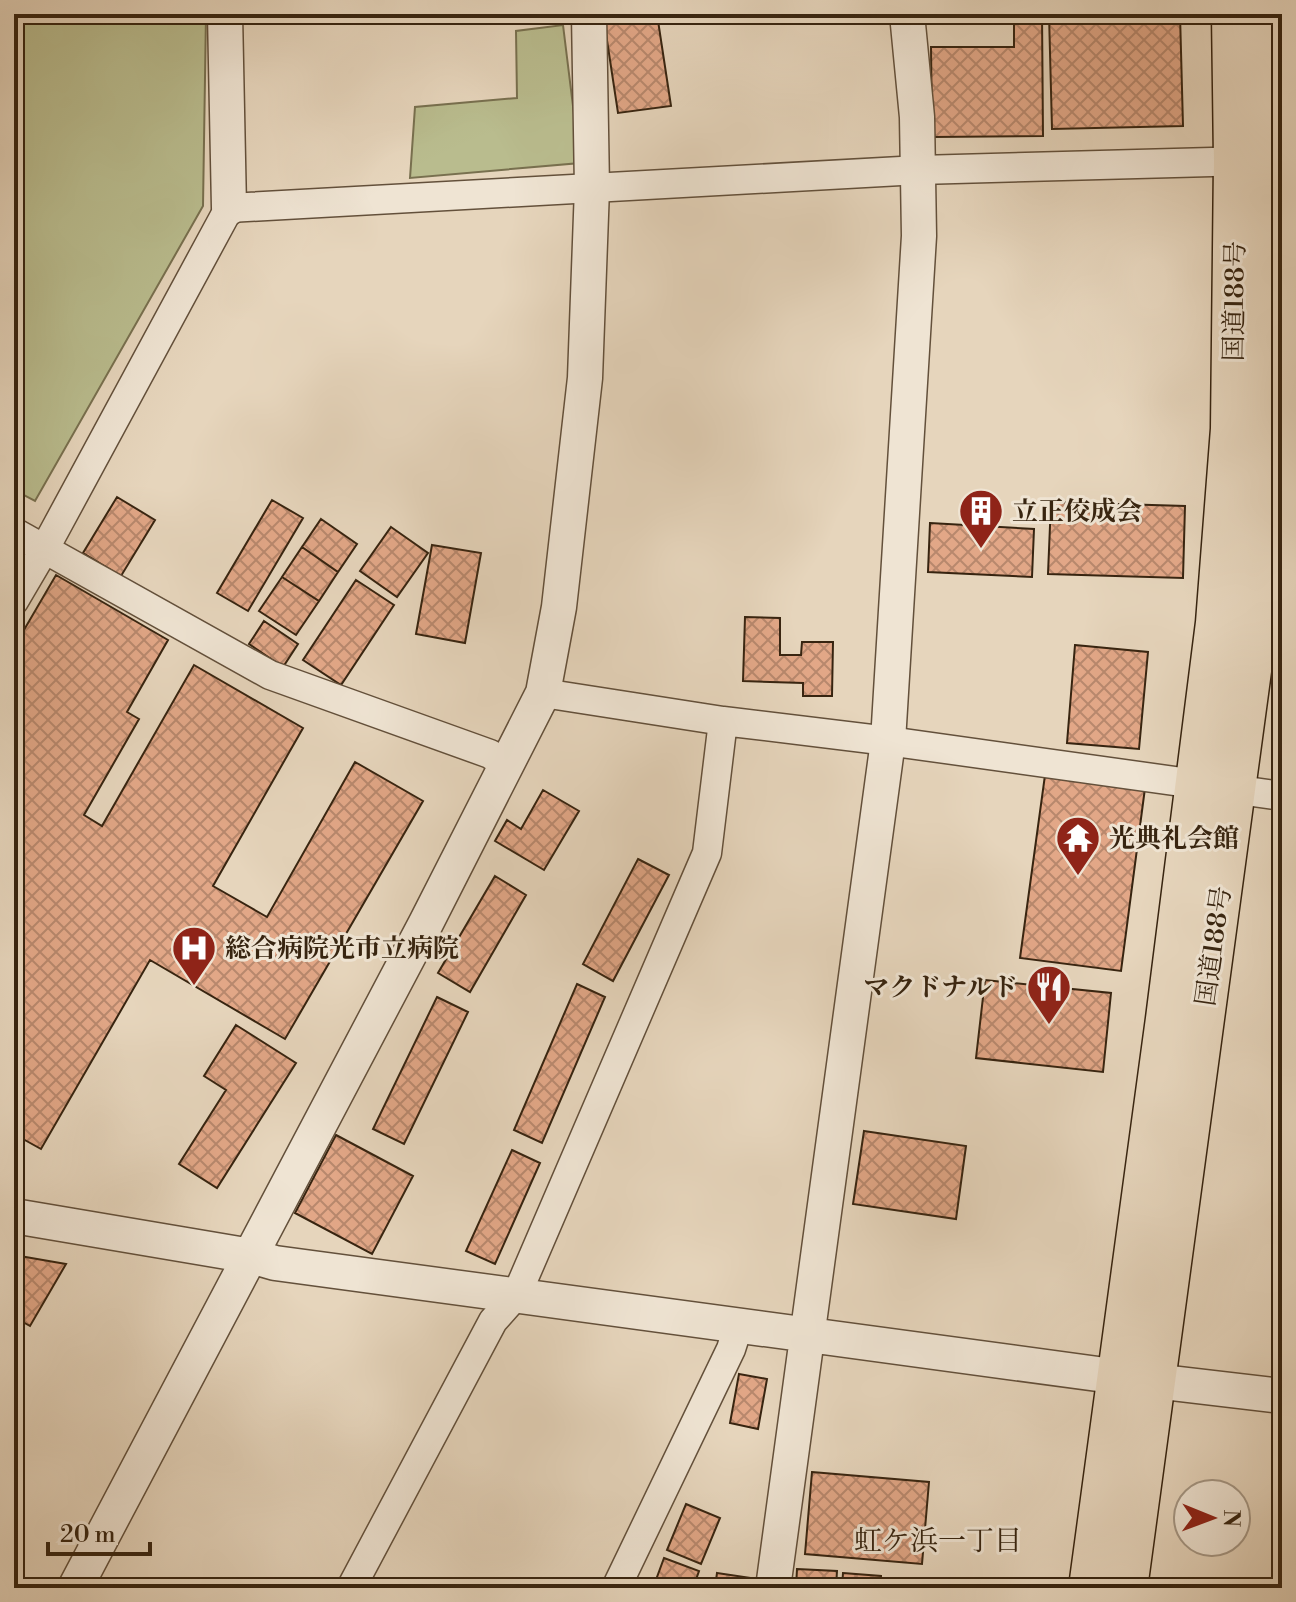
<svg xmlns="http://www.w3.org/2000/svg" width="1296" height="1602" viewBox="0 0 1296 1602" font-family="'Libre Bodoni','Noto Serif JP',serif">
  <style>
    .green { fill: #b9bc8e; stroke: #78704f; stroke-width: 2 }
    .building { fill: url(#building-cross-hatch); stroke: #372410; stroke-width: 2 }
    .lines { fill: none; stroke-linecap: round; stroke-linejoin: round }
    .minor-casing { stroke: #63503b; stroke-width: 31 }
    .tertiary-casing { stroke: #63503b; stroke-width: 37 }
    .trunk-casing { stroke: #372410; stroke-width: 47 }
    .minor { stroke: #efe4d3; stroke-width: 28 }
    .tertiary { stroke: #efe4d3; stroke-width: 34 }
    .trunk { stroke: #e6d5bc; stroke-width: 44 }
    .labels { text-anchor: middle; stroke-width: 6; stroke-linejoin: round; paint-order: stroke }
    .street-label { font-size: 26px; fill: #372410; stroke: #efe4d3 }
    .poi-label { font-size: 26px; font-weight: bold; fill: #372410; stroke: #efe4d3; text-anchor: start }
    .neighbourhood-label { font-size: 28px; fill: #372410; stroke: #efe4d3 }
  </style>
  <defs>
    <pattern id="building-cross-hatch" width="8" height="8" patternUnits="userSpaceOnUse" patternTransform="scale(2)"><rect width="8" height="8" fill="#e2a787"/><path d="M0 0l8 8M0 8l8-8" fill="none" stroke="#b8886d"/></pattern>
  </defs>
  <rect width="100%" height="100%" fill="#e6d5bc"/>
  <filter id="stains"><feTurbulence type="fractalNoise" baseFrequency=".0025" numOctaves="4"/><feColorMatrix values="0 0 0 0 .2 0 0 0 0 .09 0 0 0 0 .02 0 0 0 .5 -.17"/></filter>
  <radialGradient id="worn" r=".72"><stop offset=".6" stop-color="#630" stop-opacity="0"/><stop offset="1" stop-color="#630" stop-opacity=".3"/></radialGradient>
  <!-- green -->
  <path class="green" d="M14,14H206L203,206L35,501L14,490Z
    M563,25L580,163L410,178L415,107L517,98L516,31Z"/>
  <!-- building -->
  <path class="building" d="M603,14H657L671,106L618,113Z
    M1014,14H1042L1043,136L932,137L931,47H1014Z
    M1049,14H1180L1183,126L1052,129Z
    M117,497L155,520L121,576L83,553Z
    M272,500L303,518L248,611L217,593Z
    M1051,502L1185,506L1183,578L1048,574Z
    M321,519L357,544L338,572L302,547Z
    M930,523L1034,529L1032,577L928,572Z
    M391,527L428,553L397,597L360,571Z
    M432,545L481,553L465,643L416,634Z
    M302,547L338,572L319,601L282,577Z
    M56,575L168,640L127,712L139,719L84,815L102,826L194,665L303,728L213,886L267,917L355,762L423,801L285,1039L150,960L41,1149L14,1134V647Z
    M282,577L319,601L296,635L259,611Z
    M356,580L394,605L341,685L303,660Z
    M745,617L780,618V655H801L802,642H833L832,696H803V683L743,681Z
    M264,621L298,644L283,667L249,644Z
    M1075,645L1148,652L1139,749L1067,743Z
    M1045,775L1145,788L1121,971L1020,958Z
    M543,790L579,811L544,870L495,841L507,820L521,829Z
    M638,859L669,875L613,981L583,964Z
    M495,876L526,895L470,992L438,973Z
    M985,980L1111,993L1103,1072L976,1058Z
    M577,984L605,997L542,1143L514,1130Z
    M437,997L468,1012L404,1144L373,1129Z
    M236,1025L296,1063L217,1188L179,1164L226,1090L204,1076Z
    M864,1131L966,1146L956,1219L853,1204Z
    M336,1135L413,1176L372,1254L295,1213Z
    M512,1150L540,1163L495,1264L466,1251Z
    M14,1255L66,1264L30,1326L14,1317Z
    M739,1374L767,1379L758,1429L730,1423Z
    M812,1472L929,1482L922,1564L805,1554Z
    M686,1504L720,1518L701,1564L667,1550Z
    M664,1558L699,1571L693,1588H653Z
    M797,1569L837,1571L836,1588H796Z
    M717,1573L758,1579L757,1588H715Z
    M843,1573L881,1576V1588H842Z"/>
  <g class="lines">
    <!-- minor casing -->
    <g class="minor-casing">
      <path id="minor" d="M14,532L270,675L490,754L508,766
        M14,601L44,550L229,208L919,170L1249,161
        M543,693L723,721L888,741L1282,796
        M351,1588L493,1321L517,1294L707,853L723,721
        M616,1588L731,1349L739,1324"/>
    </g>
    <!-- tertiary casing -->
    <g class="tertiary-casing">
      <path id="tertiary" d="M225,14L229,208
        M14,1216L251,1256L275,1263L1120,1377L1282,1396
        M75,1588L426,923L543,693L559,607L585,378L592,188L589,14
        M773,1588L888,741L919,236L917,117L907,14"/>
    </g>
    <!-- trunk casing -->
    <g class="trunk-casing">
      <path id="trunk" d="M1091,1588L1168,1019L1218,623L1233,429L1236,161L1234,14
        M1125,1588L1255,626L1269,433L1275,162L1268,14"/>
    </g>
    <!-- minor -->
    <use href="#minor" class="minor"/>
    <!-- tertiary -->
    <use href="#tertiary" class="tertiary"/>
    <!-- trunk -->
    <use href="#trunk" class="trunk"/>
  </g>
  <!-- icons -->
  <defs>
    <g id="building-pin" transform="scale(2.3)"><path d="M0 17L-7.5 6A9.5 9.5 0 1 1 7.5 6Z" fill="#8f2418" stroke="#efe4d3"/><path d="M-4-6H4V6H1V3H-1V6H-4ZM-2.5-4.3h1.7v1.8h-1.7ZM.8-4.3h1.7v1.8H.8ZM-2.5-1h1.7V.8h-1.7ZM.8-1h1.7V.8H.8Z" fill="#fff"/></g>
    <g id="temple-pin" transform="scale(2.3)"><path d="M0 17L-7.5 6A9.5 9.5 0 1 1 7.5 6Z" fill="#8f2418" stroke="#efe4d3"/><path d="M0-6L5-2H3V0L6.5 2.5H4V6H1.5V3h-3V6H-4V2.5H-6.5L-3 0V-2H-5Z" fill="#fff"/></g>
    <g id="hospital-pin" transform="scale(2.3)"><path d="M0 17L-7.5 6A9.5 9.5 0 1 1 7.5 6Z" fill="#8f2418" stroke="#efe4d3"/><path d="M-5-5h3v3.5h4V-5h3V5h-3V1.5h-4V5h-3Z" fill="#fff"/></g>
    <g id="restaurant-pin" transform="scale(2.3)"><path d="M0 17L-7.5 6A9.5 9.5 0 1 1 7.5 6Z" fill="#8f2418" stroke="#efe4d3"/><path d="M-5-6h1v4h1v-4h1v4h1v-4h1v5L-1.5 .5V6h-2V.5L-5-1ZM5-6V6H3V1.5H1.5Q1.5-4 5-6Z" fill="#fff"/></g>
  </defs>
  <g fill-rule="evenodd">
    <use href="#building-pin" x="981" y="511"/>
    <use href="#temple-pin" x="1078" y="838"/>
    <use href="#hospital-pin" x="194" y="948"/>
    <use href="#restaurant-pin" x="1049" y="987"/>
  </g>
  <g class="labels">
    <!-- street labels -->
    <g class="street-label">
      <text transform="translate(1234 301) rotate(-89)" y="9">国道188号</text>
      <text transform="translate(1213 946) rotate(-82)" y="9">国道188号</text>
    </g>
    <!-- poi labels -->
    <g class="poi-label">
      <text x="1012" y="520">立正佼成会</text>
      <text x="1109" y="847">光典礼会館</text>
      <text x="225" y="957">総合病院光市立病院</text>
      <text x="1018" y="996" text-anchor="end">マクドナルド</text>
    </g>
    <!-- neighbourhood labels -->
    <g class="neighbourhood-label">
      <text x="938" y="1550">虹ケ浜一丁目</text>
    </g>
  </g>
  <!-- margin -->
  <rect width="1296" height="1602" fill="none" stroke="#e6d5bc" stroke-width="48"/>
  <rect x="16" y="16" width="1264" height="1570" fill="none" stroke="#372410" stroke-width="4"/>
  <rect x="24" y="24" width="1248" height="1554" fill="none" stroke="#372410" stroke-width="2"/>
  <!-- north arrow -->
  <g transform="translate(1212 1518) rotate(91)"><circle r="38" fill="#efe4d3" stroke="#a59785" stroke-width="2"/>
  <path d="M0-6L14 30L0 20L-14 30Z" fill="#8f2418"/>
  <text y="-12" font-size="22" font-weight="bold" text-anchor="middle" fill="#372410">N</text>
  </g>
  <!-- scale -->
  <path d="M48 1542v12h102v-12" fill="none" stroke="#372410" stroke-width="4"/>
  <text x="60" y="1542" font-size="24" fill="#372410" stroke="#efe4d3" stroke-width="6" paint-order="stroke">20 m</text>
  <rect width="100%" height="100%" filter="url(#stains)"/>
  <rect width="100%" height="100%" fill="url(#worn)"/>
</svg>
